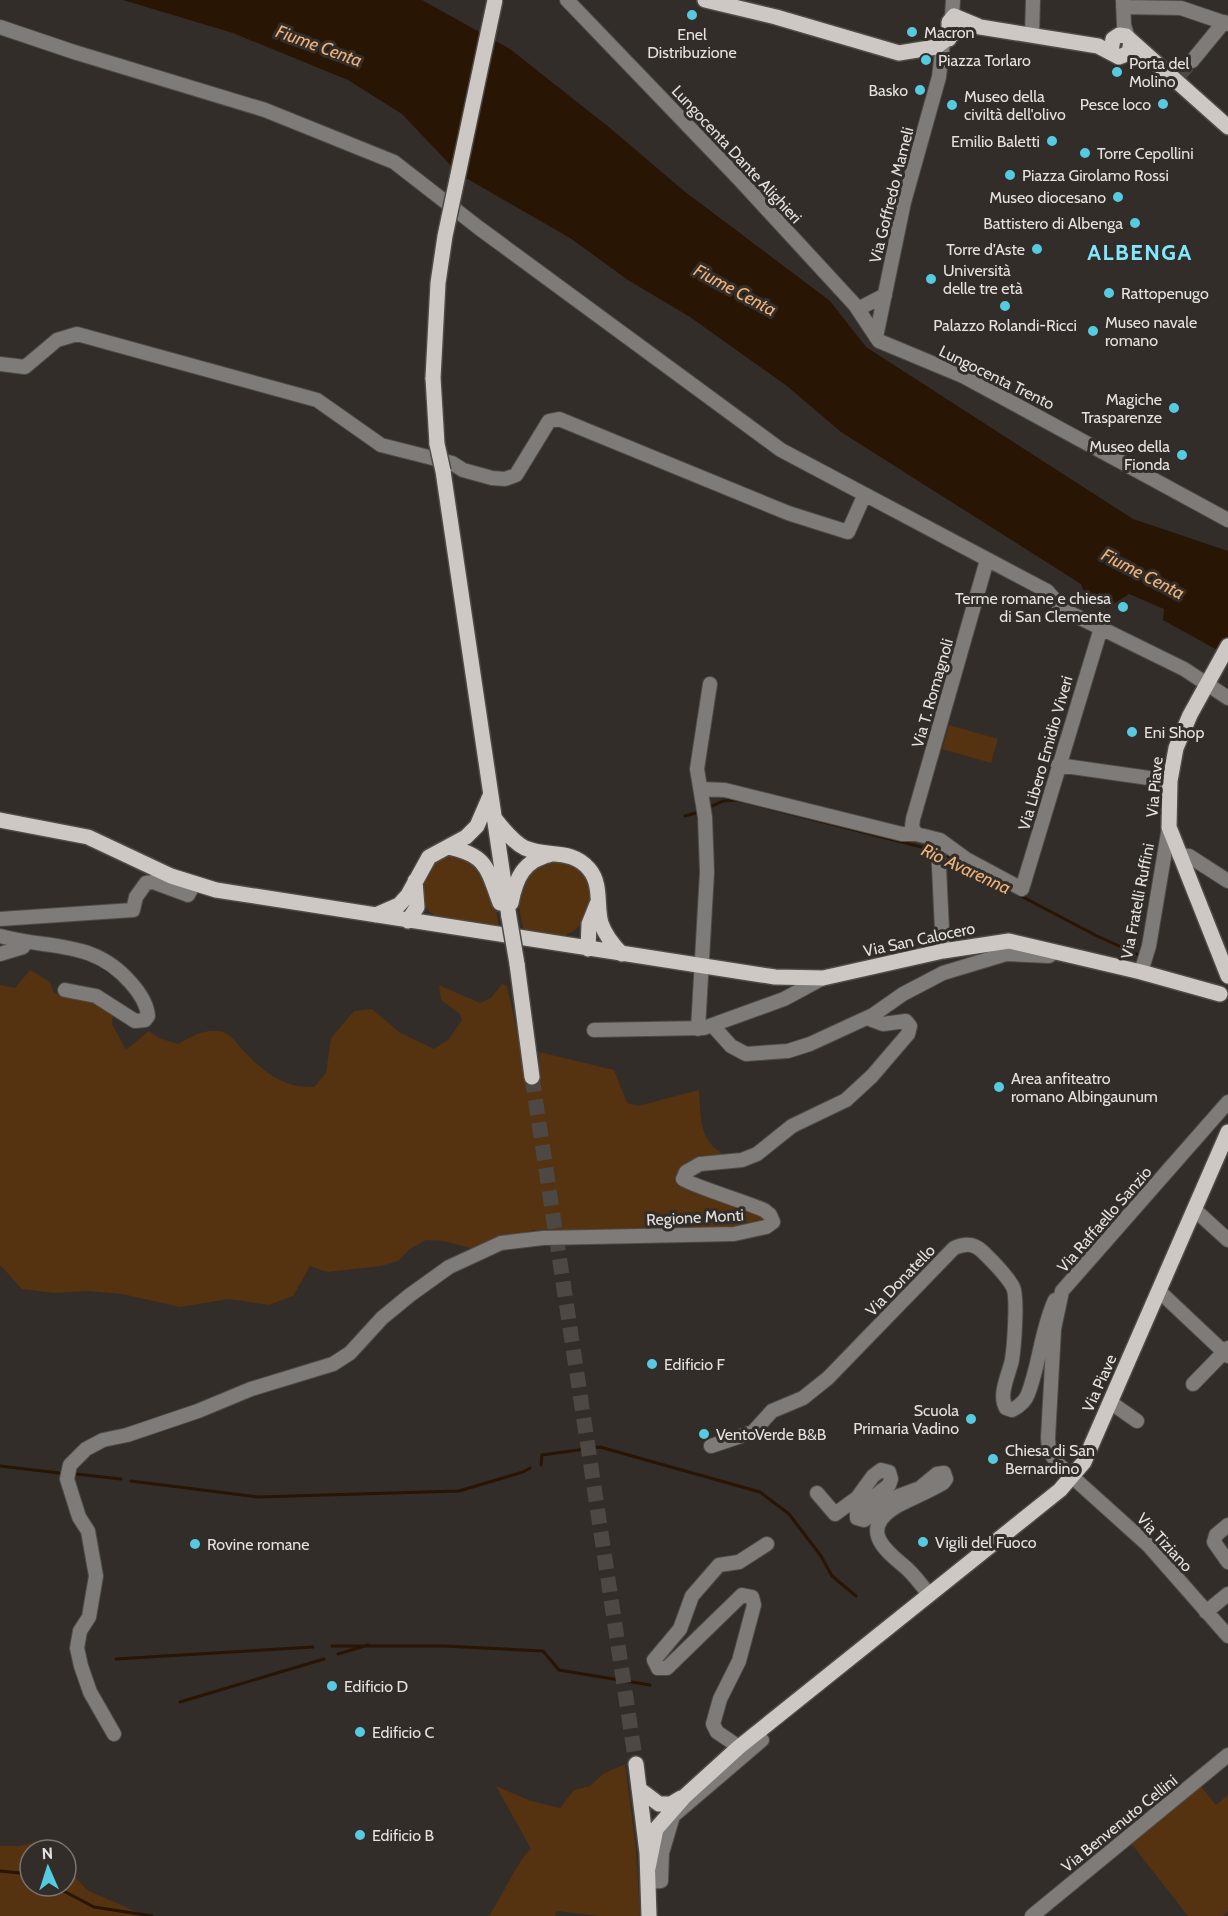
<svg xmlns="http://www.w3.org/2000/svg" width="1228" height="1916" viewBox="0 0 1228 1916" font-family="Cabin,sans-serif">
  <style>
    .green { fill: #553210 }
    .water { fill: #281503 }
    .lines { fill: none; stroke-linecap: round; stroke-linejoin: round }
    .stream { stroke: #281503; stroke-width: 3 }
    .minor-tunnel { stroke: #4d4844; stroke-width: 14; stroke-dasharray: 14 7; stroke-linecap: butt }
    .major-tunnel { stroke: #4d4844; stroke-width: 15; stroke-dasharray: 15 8; stroke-linecap: butt }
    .minor-casing { stroke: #4e4a46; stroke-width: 16 }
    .major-casing { stroke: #4e4a46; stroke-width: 18 }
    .minor { stroke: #7e7b79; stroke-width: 14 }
    .major { stroke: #cdc8c4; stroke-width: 15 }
    .major-bridge-casing { stroke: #4e4a46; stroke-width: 18; stroke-linecap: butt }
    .major-bridge { stroke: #cdc8c4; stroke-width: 15 }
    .poi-dot { fill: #55cae0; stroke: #322d29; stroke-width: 2 }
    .labels { text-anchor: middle; stroke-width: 6; stroke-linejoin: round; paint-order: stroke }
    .poi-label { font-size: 16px; fill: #e4e1df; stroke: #322d29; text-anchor: start }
    .street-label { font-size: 16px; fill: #e4e1df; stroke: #322d29 }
    .water-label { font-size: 18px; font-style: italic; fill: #efb17a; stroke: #322d29 }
    .district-label { font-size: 22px; font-weight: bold; letter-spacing: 1.5px; fill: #80e7fc; stroke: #322d29 }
  </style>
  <rect width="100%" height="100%" fill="#322d29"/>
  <!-- green -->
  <path class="green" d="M949,725L998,739L991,763L942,749Z
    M448,853L470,856L493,891L499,928C473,924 416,926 421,887C423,867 431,863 448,853Z
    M555,858C563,862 574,864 581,869C606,886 588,931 562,936C550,938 536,934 524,932L517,898L527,870Z
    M30,970L50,982L54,993C75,999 97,999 113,1016L112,1024L126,1050L149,1031L159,1038L178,1044C191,1036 210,1026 226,1033C232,1036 238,1045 243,1050C263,1072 284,1088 314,1087L326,1073L331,1038L354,1011L372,1009L399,1032L434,1049L449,1039L462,1020L460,1014L441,1000L439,985L480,1003L491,998L502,984L507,986L520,1044L537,1080L540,1077L539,1052L614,1070L627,1103L638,1106L699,1090C701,1116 698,1141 725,1155L679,1177L758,1211L765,1218L762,1225L685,1232L600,1234L534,1230L474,1249L444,1241L426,1240L410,1249L398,1261L381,1266L327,1272L310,1266L293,1296L269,1305L229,1299L180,1307L122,1294L88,1291L54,1293L22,1289L0,1265V985L15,988Z
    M625,1764L636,1848L640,1916H598L557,1911L555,1916H489C497,1904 522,1854 531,1849L496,1786L531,1801L560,1808L574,1790L590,1786L603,1774Z
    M1199,1784L1216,1805L1228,1795V1911L1223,1916H1188L1130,1842Z
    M38,1841L55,1850H30V1886H66V1867L87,1890L146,1916H0V1846H20Z"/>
  <!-- water -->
  <path class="water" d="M123,0H422L510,49L610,128L684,191L830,301L866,347L1133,519L1228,551V656L1163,620L1164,609L1129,594L1107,608L1087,599L1081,584L841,432L787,386L690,317L628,280L570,238L459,174L402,114L348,80L233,33Z"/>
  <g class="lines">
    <!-- stream -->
    <path class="stream" d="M712,806L723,801L738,800L933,850
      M685,816L699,812
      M942,854L963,865
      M1019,895L1097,936L1139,955
      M541,1465L542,1455L600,1447L760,1492L789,1514L821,1556L832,1576L856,1596
      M0,1466L59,1473
      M76,1474L121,1479
      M131,1481L258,1497L459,1491L523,1472L530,1468
      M332,1646H444L543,1651L559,1670L650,1685
      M338,1654L368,1645
      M116,1659L313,1647
      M180,1702L324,1659
      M0,1871L30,1874
      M54,1886L94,1907L152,1916"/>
    <!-- minor-tunnel -->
    <path class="minor-tunnel" d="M1179,76L1192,61"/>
    <!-- major-tunnel -->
    <path class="major-tunnel" d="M532,1077L636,1764"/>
    <!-- minor casing -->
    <g class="minor-casing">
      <path id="minor" d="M567,0L739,179L855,305L879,341L963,376L1228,520
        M1123,0L1124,25L1128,38
        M1123,7L1181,8L1228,24
        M952,17L953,0
        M0,27L74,52L265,110L394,162L479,228L781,450L1047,591L1064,610L1184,669L1228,698
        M1032,35L1033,0
        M1192,61L1224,22
        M858,309L885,295
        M876,337L904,202L939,77L943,43
        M0,364L25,367L57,340L77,334L317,400L381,445L452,463L463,470L492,478L505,479L516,475L549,421L559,419L788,513L848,532L864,496
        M1058,765L1170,781
        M701,789L725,790L902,834H916L940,840L966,859L1022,889L1101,628
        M916,834L912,827L913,819L987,560
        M938,846L943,951
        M1179,855L1189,856L1228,881
        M0,919L133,910L136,897L146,883L153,882L188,895L194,884
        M0,936C51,950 93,939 131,983C139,992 147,1003 148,1016L145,1020L135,1021L96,996L65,990
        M0,954L23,947L21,942
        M1141,972L1149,946L1169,827
        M713,1026L731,1046L746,1054L788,1051L810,1044L873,1015L903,994L943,973L1006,954L1049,956L1053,953
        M698,1029L707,872L705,817L697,769L710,684
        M594,1030L704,1028L784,999L823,978
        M1228,1102L1062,1291L1054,1329L1048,1438L1049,1451L1058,1464L1148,1545L1228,1636
        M1195,1210L1228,1240
        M1159,1291L1228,1356
        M1193,1384L1228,1348
        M1110,1402L1137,1421
        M711,1446L753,1432L772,1411L803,1398L828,1378L954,1248C965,1243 974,1243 983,1252C993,1262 1006,1274 1013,1287C1018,1297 1014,1347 1012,1360C1009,1374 998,1395 1006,1408L1012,1410C1020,1406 1025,1402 1028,1394C1040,1363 1041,1330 1055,1300
        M817,1493L835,1514L857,1498L873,1476L881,1470L889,1472L891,1479L889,1485L857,1510V1518L864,1520L896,1497L920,1488L937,1474L944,1473L946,1479L943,1483C928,1492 912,1498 897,1506C860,1528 882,1548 904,1566C914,1574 921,1585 929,1594
        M1228,1525L1216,1535L1214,1542L1228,1562
        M1206,1612L1228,1594
        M114,1734L90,1692L81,1666L77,1648L80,1631L89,1617L96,1576L88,1531L79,1517L67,1479L70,1465L86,1449L103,1440L127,1435L198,1411L251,1389L333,1364L350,1353L382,1318L410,1295L449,1267L501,1243L543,1238L734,1234L766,1227L773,1222L770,1215L764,1210C749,1203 690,1185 683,1179L686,1172L700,1164L742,1160L757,1154L792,1126L846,1100L872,1076L908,1034L910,1026L906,1021L883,1024L872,1020L873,1015
        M739,1747L717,1732L713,1724L720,1699L739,1661L754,1605L752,1597L742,1595L667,1668H658L654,1660L680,1629L692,1596L719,1565L739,1562L767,1544
        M648,1882L661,1881L662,1853L673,1816L762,1740L756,1733
        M1032,1916L1228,1755"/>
    </g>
    <!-- major casing -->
    <g class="major-casing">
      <path id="major" d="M705,0L776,17L899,53L936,47L957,31L974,26L1098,46L1119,57L1129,53L1131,41
        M949,39V22L954,16L978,26
        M1111,51L1113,39L1119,35L1126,36L1228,127
        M433,378L437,444
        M443,471L509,917
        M1228,646L1190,715L1176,748L1170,781L1169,827L1228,976
        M495,819C503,829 513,842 525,848C548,858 571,848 589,869C602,884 596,906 601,923C605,935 614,946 622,954
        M0,820L88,837L171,876L216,890L775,977L823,978L943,951L1009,941L1141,972L1220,994
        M448,847C487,855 487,868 500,903
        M511,903C516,877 524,860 552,854
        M376,915L399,905L408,895L429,857L466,837L477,826L490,796
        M408,921L417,907L415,881
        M588,949L589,924L597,904
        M517,964L532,1077
        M636,1764L647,1853L649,1916
        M639,1789L659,1804H671L681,1798
        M648,1868L656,1829L684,1797L739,1747L1060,1490L1084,1462L1228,1132"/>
    </g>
    <!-- minor -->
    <use href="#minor" class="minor"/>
    <!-- major -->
    <use href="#major" class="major"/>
    <!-- major-bridge casing -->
    <g class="major-bridge-casing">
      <path id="major-bridge" d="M433,378L438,283L445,236L495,0
        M437,444L443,471
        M509,917L517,964"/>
    </g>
    <!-- major-bridge -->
    <use href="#major-bridge" class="major-bridge"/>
  </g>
  <!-- markers -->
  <g class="poi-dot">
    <circle cx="692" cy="15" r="6"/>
    <circle cx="912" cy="32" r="6"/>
    <circle cx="926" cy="60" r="6"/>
    <circle cx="1117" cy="72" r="6"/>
    <circle cx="920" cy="90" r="6"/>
    <circle cx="1163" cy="104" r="6"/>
    <circle cx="952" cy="105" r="6"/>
    <circle cx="1052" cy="141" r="6"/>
    <circle cx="1085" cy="153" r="6"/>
    <circle cx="1010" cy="175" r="6"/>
    <circle cx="1118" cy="197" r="6"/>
    <circle cx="1135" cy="223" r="6"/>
    <circle cx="1037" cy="249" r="6"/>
    <circle cx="931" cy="279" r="6"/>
    <circle cx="1109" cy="293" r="6"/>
    <circle cx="1005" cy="306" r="6"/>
    <circle cx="1093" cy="331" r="6"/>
    <circle cx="1174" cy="408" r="6"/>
    <circle cx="1182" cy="455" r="6"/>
    <circle cx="1123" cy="607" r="6"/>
    <circle cx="1132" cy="732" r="6"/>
    <circle cx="999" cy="1087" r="6"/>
    <circle cx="652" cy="1364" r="6"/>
    <circle cx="971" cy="1419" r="6"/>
    <circle cx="704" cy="1434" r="6"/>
    <circle cx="993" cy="1459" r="6"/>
    <circle cx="923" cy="1542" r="6"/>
    <circle cx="195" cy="1544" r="6"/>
    <circle cx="332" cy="1686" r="6"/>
    <circle cx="360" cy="1732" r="6"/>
    <circle cx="360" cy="1835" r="6"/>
  </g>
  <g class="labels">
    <!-- poi labels -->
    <g class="poi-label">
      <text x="924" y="38">Macron</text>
      <text x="692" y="40" text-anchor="middle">Enel<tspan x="692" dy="18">Distribuzione</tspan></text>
      <text x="938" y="66">Piazza Torlaro</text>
      <text x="1129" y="69">Porta del<tspan x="1129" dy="18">Molino</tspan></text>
      <text x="908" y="96" text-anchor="end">Basko</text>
      <text x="964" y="102">Museo della<tspan x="964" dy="18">civiltà dell'olivo</tspan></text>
      <text x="1151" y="110" text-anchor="end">Pesce loco</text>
      <text x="1040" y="147" text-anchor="end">Emilio Baletti</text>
      <text x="1097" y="159">Torre Cepollini</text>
      <text x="1022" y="181">Piazza Girolamo Rossi</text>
      <text x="1106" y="203" text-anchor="end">Museo diocesano</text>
      <text x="1123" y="229" text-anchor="end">Battistero di Albenga</text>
      <text x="1025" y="255" text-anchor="end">Torre d'Aste</text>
      <text x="943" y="276">Università<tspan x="943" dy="18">delle tre età</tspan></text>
      <text x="1121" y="299">Rattopenugo</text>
      <text x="1105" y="328">Museo navale<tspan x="1105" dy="18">romano</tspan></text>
      <text x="1005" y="331" text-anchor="middle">Palazzo Rolandi-Ricci</text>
      <text x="1162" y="405" text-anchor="end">Magiche<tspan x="1162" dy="18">Trasparenze</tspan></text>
      <text x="1170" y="452" text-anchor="end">Museo della<tspan x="1170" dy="18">Fionda</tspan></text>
      <text x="1111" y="604" text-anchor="end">Terme romane e chiesa<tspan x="1111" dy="18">di San Clemente</tspan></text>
      <text x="1144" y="738">Eni Shop</text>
      <text x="1011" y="1084">Area anfiteatro<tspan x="1011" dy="18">romano Albingaunum</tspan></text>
      <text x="664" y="1370">Edificio F</text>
      <text x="959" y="1416" text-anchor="end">Scuola<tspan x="959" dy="18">Primaria Vadino</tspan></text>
      <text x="716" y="1440">VentoVerde B&amp;B</text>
      <text x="1005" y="1456">Chiesa di San<tspan x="1005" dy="18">Bernardino</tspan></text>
      <text x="935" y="1548">Vigili del Fuoco</text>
      <text x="207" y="1550">Rovine romane</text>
      <text x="344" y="1692">Edificio D</text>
      <text x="372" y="1738">Edificio C</text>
      <text x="372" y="1841">Edificio B</text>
    </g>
    <!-- street labels -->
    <g class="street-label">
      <text transform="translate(737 154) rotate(47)" y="6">Lungocenta Dante Alighieri</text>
      <text transform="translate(891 195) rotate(-76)" y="6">Via Goffredo Mameli</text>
      <text transform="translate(997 377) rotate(26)" y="6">Lungocenta Trento</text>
      <text transform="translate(932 693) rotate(-74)" y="6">Via T. Romagnoli</text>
      <text transform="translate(1045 753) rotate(-74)" y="6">Via Libero Emidio Viveri</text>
      <text transform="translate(1154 787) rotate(-85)" y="6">Via Piave</text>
      <text transform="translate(1137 901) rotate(-79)" y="6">Via Fratelli Ruffini</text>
      <text transform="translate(919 939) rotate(-12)" y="6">Via San Calocero</text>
      <text transform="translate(695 1217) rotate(-3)" y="6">Regione Monti</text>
      <text transform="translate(1104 1219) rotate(-49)" y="6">Via Raffaello Sanzio</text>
      <text transform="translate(900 1280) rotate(-46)" y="6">Via Donatello</text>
      <text transform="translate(1099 1383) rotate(-66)" y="6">Via Piave</text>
      <text transform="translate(1165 1542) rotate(47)" y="6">Via Tiziano</text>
      <text transform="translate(1119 1823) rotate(-39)" y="6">Via Benvenuto Cellini</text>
    </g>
    <!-- water labels -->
    <g class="water-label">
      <text transform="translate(319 46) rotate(20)" y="6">Fiume Centa</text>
      <text transform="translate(735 290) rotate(28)" y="6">Fiume Centa</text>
      <text transform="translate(1143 574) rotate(27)" y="6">Fiume Centa</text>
      <text transform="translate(966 869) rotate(25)" y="6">Rio Avarenna</text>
    </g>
    <!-- district labels -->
    <g class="district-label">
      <text x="1140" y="260">ALBENGA</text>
    </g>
  </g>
  <!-- north arrow -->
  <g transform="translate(48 1868) rotate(357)"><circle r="28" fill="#322d29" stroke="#797572" stroke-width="1.5"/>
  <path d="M0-4.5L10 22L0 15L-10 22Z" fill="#55cae0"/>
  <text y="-9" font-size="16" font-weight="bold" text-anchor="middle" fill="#e4e1df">N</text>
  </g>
</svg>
